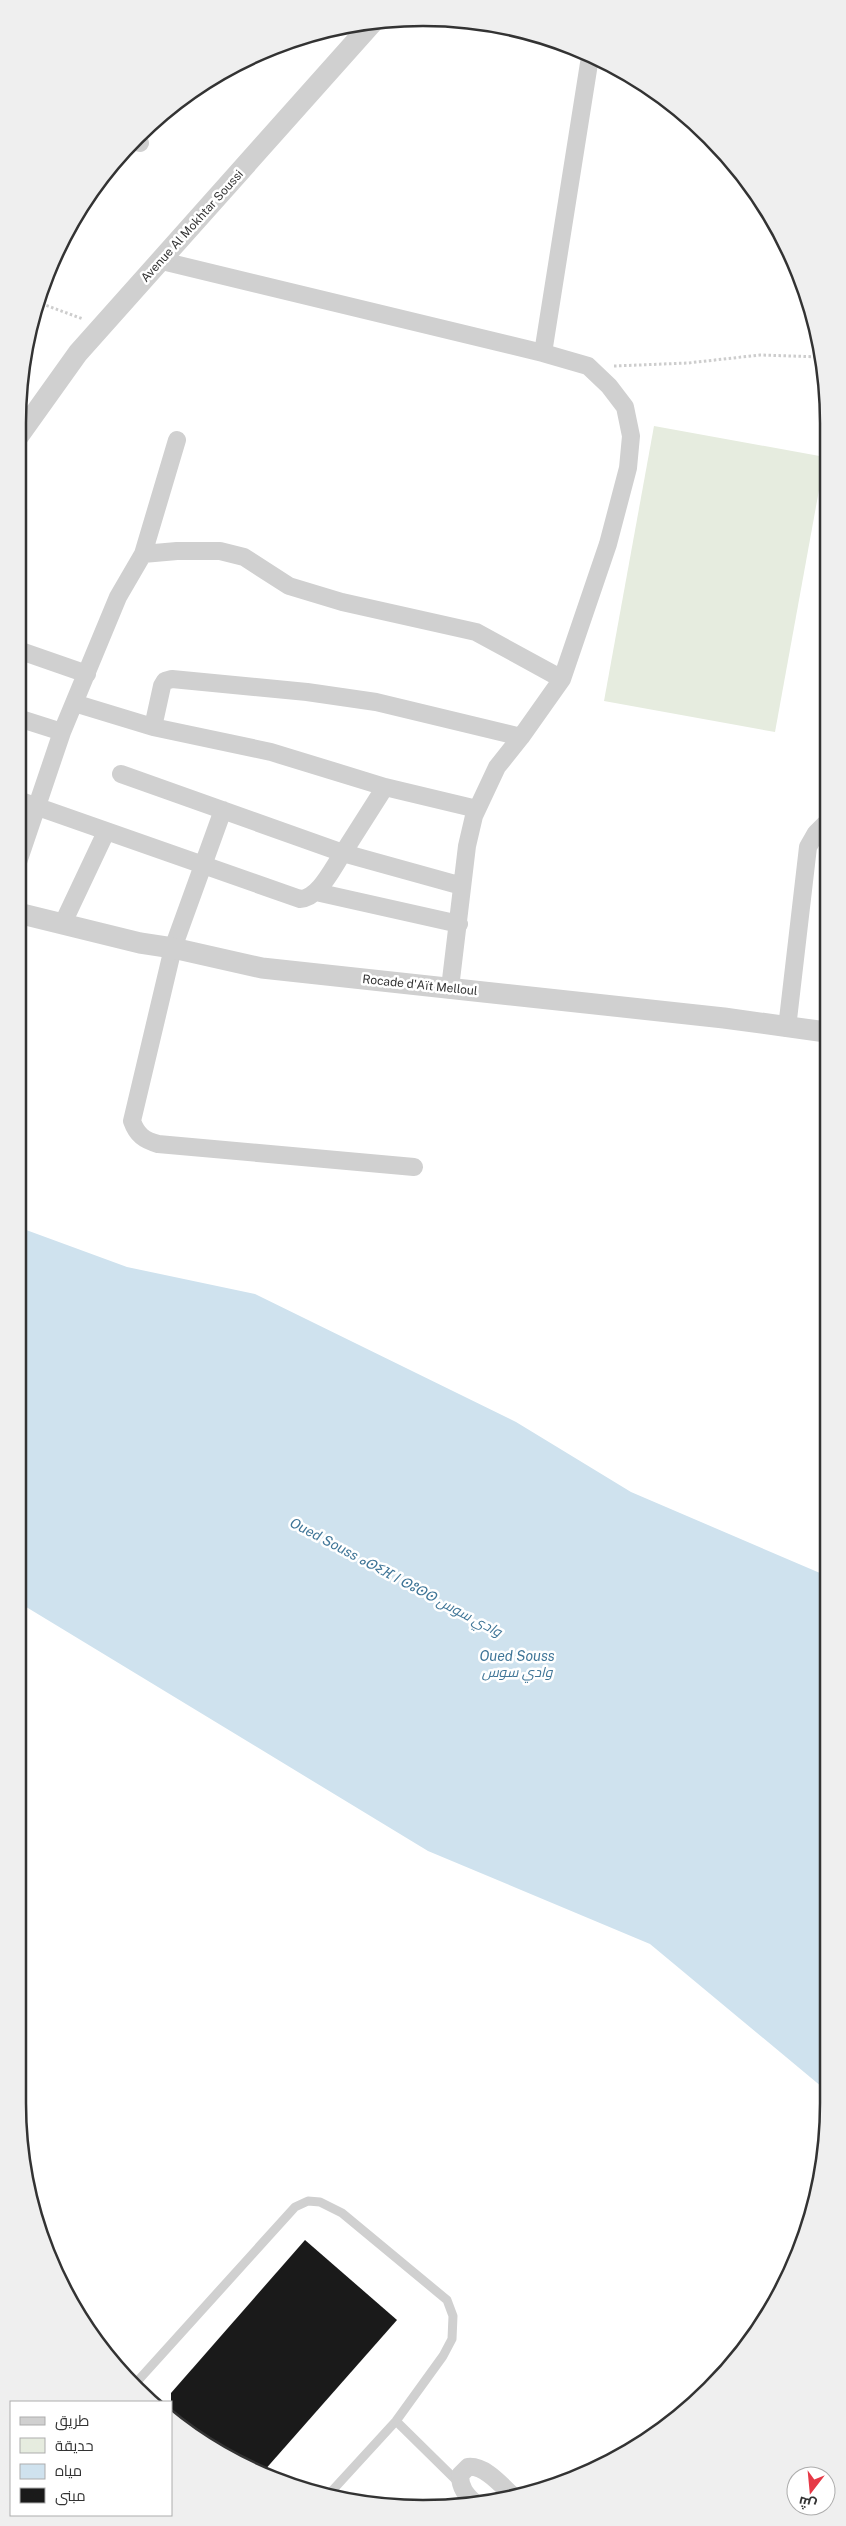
<svg xmlns="http://www.w3.org/2000/svg" width="846" height="2526" viewBox="0 0 846 2526" font-family="'Public Sans',Cairo,'Noto Sans Tifinagh',sans-serif">
  <style>
    .green { fill: #e6ecdf }
    .water { fill: #cfe2ee }
    .building { fill: #1a1a1a }
    .lines { fill: none; stroke-linecap: round; stroke-linejoin: round }
    .path { stroke: #cdcdcd; stroke-width: 3; stroke-dasharray: 2.5 2.5; stroke-linecap: butt }
    .service { stroke: #d0d0d0; stroke-width: 9 }
    .minor { stroke: #d0d0d0; stroke-width: 18 }
    .tertiary { stroke: #d0d0d0; stroke-width: 21 }
    .labels { text-anchor: middle; stroke-width: 5; stroke-linejoin: round; paint-order: stroke }
    .street-label { font-size: 12px; fill: #333; stroke: #fff }
    .water-label { font-size: 14px; font-style: italic; fill: #3f7597; stroke: #fff }
    .rim { fill: none; stroke: #333; stroke-width: 2.5 }
  </style>
  <rect width="100%" height="100%" fill="#fff"/>
  <!-- green -->
  <path class="green" d="M654,426L825,457L775,732L604,701Z"/>
  <!-- water -->
  <path class="water" d="M18,1227L127,1267L255,1294L516,1422L631,1492L827,1576L828,2092L650,1944L428,1851L18,1602Z"/>
  <!-- building -->
  <path class="building" d="M305,2240L397,2320L263,2472L243,2467L176,2425L171,2420V2393Z"/>
  <g class="lines">
    <!-- path -->
    <path class="path" d="M37,302L83,319
      M614,366L688,363L760,355L821,357"/>
    <!-- service -->
    <path class="service" d="M134,2385L295,2207L308,2201L320,2202L342,2213L447,2300L453,2316L452,2339L443,2356L396,2421L330,2493
      M396,2421L460,2484"/>
    <!-- minor -->
    <path class="minor" d="M134,141L140,143
      M162,261L543,353
      M143,554L177,551H220L244,557L289,586L342,602L476,632L562,679
      M18,650L87,674
      M74,703L153,727L271,752L385,787L477,809
      M18,718L62,732
      M153,727L162,686L165,681L172,679L307,692L376,702L521,737
      M121,774L343,853L385,787
      M18,800L300,899C319,898 332,869 343,853L462,886
      M223,810L173,948L132,1121C137,1135 144,1140 158,1144L414,1167
      M18,862L62,732L118,597L143,554L177,440
      M316,892L459,924
      M63,923L106,832
      M450,988L467,846L474,816L497,767L521,737L562,679L608,544L628,468L631,436L625,407L609,386L588,366L543,353L590,57
      M787,1028L808,847L816,833L826,823
      M475,2503C466,2495 460,2488 460,2475L468,2467C485,2465 502,2486 514,2497"/>
    <!-- tertiary -->
    <path class="tertiary" d="M18,437L78,353L374,21
      M18,913L140,943L173,948L262,968L724,1018L826,1032"/>
  </g>
  <g class="labels">
    <!-- street labels -->
    <g class="street-label">
      <text transform="translate(192 226) rotate(-48)" y="4">Avenue Al Mokhtar Soussi</text>
      <text transform="translate(420 985) rotate(6)" y="4">Rocade d'Aït Melloul</text>
    </g>
    <!-- water labels -->
    <g class="water-label">
      <text transform="translate(396 1577) rotate(28)" y="5">Oued Souss ⴰⵙⵉⴼ ⵏ ⵙⵓⵙⵙ وادي سوس</text>
      <text x="517" y="1661">Oued Souss<tspan x="517" dy="16">وادي سوس</tspan></text>
    </g>
  </g>
  <!-- crop -->
  <path d="M0 0H846V2526H0ZM423 26H423A397 397 0 0 1 820 423V2103A397 397 0 0 1 423 2500H423A397 397 0 0 1 26 2103V423A397 397 0 0 1 423 26Z" fill="#efefef" fill-rule="evenodd"/>
  <path class="rim" d="M423 26H423A397 397 0 0 1 820 423V2103A397 397 0 0 1 423 2500H423A397 397 0 0 1 26 2103V423A397 397 0 0 1 423 26Z"/>
  <!-- legend -->
  <rect x="10" y="2401" width="162" height="115" fill="#ffffff" stroke="#adadad"/>
  <rect x="20" y="2417" width="25" height="8" fill="#d0d0d0" stroke="#adadad"/>
  <text x="55" y="2426" font-size="15" fill="#333333">طريق</text>
  <rect x="20" y="2438" width="25" height="15" fill="#e6ecdf" stroke="#adadad"/>
  <text x="55" y="2451" font-size="15" fill="#333333">حديقة</text>
  <rect x="20" y="2464" width="25" height="15" fill="#cfe2ee" stroke="#adadad"/>
  <text x="55" y="2476" font-size="15" fill="#333333">مياه</text>
  <rect x="20" y="2488" width="25" height="15" fill="#1a1a1a" stroke="#adadad"/>
  <text x="55" y="2501" font-size="15" fill="#333333">مبنى</text>
  <!-- north arrow -->
  <g transform="translate(811 2491) rotate(196)"><circle r="24" fill="#ffffff" stroke="#adadad"/>
  <path d="M0-4L9 19L0 12L-9 19Z" fill="#e63946"/>
  <text y="-8" font-size="14" font-weight="bold" text-anchor="middle" fill="#333333">ش</text>
  </g>
</svg>
